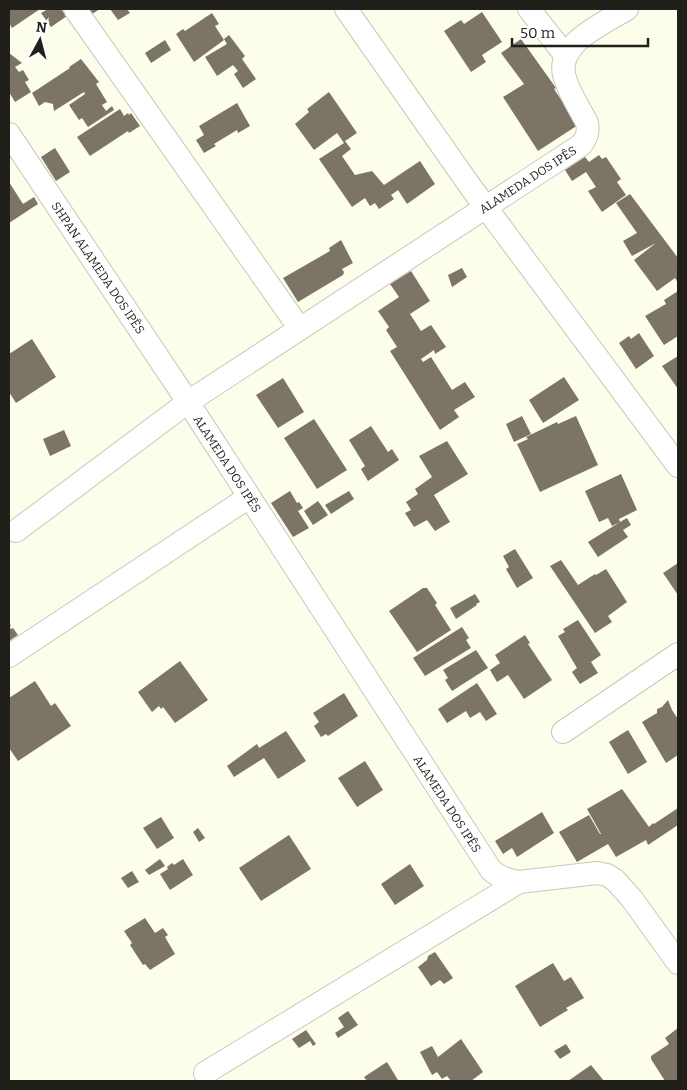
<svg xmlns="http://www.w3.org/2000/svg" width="687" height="1090" viewBox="0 0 687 1090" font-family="Bitter,serif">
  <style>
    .building { fill: #7c7467 }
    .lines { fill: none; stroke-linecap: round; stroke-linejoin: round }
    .minor-casing { stroke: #c9c9b9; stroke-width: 24 }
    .minor { stroke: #fff; stroke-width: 22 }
    .labels { text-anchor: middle; stroke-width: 4; stroke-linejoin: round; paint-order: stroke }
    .street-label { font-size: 12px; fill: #201f19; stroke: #fff }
  </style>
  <rect width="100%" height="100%" fill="#fdfdec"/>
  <!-- building -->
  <path class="building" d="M9,9H40L12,28L9,23Z
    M48,9H61L67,16L51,27L41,13Z
    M89,9H100L92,14Z
    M110,9H127L130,13L118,20Z
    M482,12L502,42L482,55L486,62L471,72L444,31L461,20L464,24Z
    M212,13L219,24L215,26L224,40L194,62L176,34L183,29L185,31Z
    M229,35L245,56L242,59L256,79L243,88L234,74L238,71L233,65L217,76L205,57L227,44L224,39Z
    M521,39L556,88L554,89L578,125L538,151L503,97L524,84L501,53Z
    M165,40L171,50L151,63L145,53Z
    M9,53L22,63L15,67L19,72L23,70L29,80L25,82L31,92L15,102L9,92Z
    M81,59L99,82L96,84L107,102L102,105L106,111L112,106L114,110L88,127L82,118L79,120L69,105L85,94L84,92L54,111L53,104L45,102L39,106L32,93L70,68L69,67Z
    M329,92L357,133L345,141L351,149L342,156L355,175L372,171L384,185L420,161L435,184L407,204L398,190L391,195L394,199L379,209L375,203L370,206L365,198L352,207L319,159L344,143L337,133L314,150L295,124L309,112L307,109Z
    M237,103L250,126L238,133L237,130L232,133L214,144L216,146L204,153L196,140L204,135L199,126Z
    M120,109L124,116L128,113L129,115L131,113L140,126L129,133L128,131L90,156L77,137Z
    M55,148L70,172L56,181L41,157Z
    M599,155L602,159L606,157L621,179L617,182L626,195L602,212L588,191L596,187L586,172L572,181L565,170L585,157L589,162Z
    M9,182L23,204L34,197L38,204L9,223Z
    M630,194L678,258V283L675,278L657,291L634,260L656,243L632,256L623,241L637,233L616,203Z
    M341,240L353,263L342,269L344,272L343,275L298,302L283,278L330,251L329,248Z
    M462,268L467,277L452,287L448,275Z
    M411,271L430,301L410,314L421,331L431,325L446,347L435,354L434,350L421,359L423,362L431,357L452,390L465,382L475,397L454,410L459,417L440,430L390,351L397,347L386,330L389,327L378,311L399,297L390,284Z
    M678,291V336L664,345L645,316L666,304L664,300Z
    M639,333L654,356L636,369L619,343L629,336L631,339Z
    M32,339L56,377L16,403L9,392V354Z
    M678,356V389L662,366Z
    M564,377L579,400L543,423L529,400Z
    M283,378L304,412L278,428L256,395Z
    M522,416L531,434L514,442L506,424Z
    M576,416L598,465L540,492L517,444L526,440L528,439L526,437L557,422L558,424Z
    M314,419L347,470L317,489L284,438Z
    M371,426L388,452L392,449L399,460L368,481L361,469L365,466L349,440Z
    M64,430L71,446L50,456L43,439Z
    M447,441L468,474L434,495L450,522L435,531L427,520L414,527L405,513L411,510L406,502L418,494L415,489L432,477L419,456Z
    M621,474L637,510L619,519L620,522L627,518L631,525L623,530L628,537L598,557L588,542L620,522L612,526L608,518L599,522L585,491Z
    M290,491L297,503L299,502L303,508L298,511L309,528L293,537L271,503Z
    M349,491L354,499L331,514L325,505Z
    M318,501L328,515L313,525L304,511Z
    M515,549L533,578L517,588L506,569L509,567L503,556Z
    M561,560L578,585L595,574L596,575L606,569L627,602L608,616L612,622L595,633L550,566Z
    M678,563V595L663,573Z
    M423,588H427L437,603L435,605L451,630L417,652L389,611Z
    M475,594L480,602L476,604L477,605L456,619L450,608Z
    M578,620L601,655L591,662L598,673L580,684L572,672L577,668L558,636L565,632L563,629Z
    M9,622L11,626L9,627L11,629L13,628L18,635L9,641Z
    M462,627L469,638L466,640L471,648L425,676L413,658Z
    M525,635L530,643L528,644L552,680L524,699L508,675L497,682L490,670L500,663L495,655Z
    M476,650L488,668L452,691L445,680L448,678L443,670Z
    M180,661L208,700L175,723L163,707L161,709L159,706L152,712L138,692Z
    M35,681L51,706L55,703L71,726L18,761L9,748V698Z
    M477,683L497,714L486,721L480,712L470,718L466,711L447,723L438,709Z
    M344,693L358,716L328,736L326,734L321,737L314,726L319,722L313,713Z
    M668,700L672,710L678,719V755L666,763L642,722L657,713V709L662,707Z
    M628,730L647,762L628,774L609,742Z
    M286,731L306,761L278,779L264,758L234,777L227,766L257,744L259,748Z
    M365,761L383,790L357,807L338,778Z
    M622,789L649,827L653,823L654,824L678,808V825L648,845L646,840L616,857L608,844L577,862L559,832L589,815L600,834H601L587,809Z
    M542,812L554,833L517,857L512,848L503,854L495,841Z
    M161,817L174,838L157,849L143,828Z
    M198,828L205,838L199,842L193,832Z
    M289,835L311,869L261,901L239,868Z
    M160,859L165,866L149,875L145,870Z
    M183,859L193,875L170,890L160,874L168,869L167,867L172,863L174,865Z
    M410,864L424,886L395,905L381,884Z
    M132,871L139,882L128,888L121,878Z
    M145,918L155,933L163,928L168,935L165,937L175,954L150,970L145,964L143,965L130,945L132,943L124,931Z
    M435,952L453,978L444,984L440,980L431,986L418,967L427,960L428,956Z
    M553,963L564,981L571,977L584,998L566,1008L568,1010L540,1027L515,986Z
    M348,1011L358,1025L338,1038L335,1033L344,1027L338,1018Z
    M678,1028V1081H665L651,1059V1056L669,1044L665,1038Z
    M306,1030L316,1044L313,1046L310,1041L299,1048L292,1039Z
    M461,1039L483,1072L471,1081H451L447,1076L442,1079L437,1072L432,1075L420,1052L432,1046L438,1057Z
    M566,1044L571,1052L560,1059L554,1051Z
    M387,1062L398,1080L367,1081L364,1077Z
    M591,1065L604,1081H568Z"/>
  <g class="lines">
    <!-- minor casing -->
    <g class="minor-casing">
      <path id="minor" d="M75,9L300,329
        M346,9L470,186L678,466
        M529,9L566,56
        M9,134L188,402L491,870C500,878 508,880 519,882L597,873L607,875L615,880L632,899L678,963
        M16,531L188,402L581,145C587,138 589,132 587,123C580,109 571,96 566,81C551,45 603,24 627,9
        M9,656L249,497
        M563,732L678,654
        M205,1073L519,882"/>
    </g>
    <!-- minor -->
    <use href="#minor" class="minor"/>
  </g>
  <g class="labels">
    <!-- street labels -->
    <g class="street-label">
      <text transform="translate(528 180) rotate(-33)" y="4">ALAMEDA DOS IPÊS</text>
      <text transform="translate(98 268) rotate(56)" y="4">SHPAN ALAMEDA DOS IPÊS</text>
      <text transform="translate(227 464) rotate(57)" y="4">ALAMEDA DOS IPÊS</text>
      <text transform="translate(447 804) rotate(57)" y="4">ALAMEDA DOS IPÊS</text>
    </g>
  </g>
  <!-- border -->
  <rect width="687" height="1090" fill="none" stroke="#201f19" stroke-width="20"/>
  <!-- north arrow -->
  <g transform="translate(40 40) rotate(7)" stroke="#ffffff" stroke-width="4" paint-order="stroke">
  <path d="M0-4L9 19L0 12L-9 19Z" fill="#201f19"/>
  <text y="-8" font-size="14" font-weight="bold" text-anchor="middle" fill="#201f19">N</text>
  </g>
  <!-- scale -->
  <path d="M512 38v8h136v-8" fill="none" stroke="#201f19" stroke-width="2.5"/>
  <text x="520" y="38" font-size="15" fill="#201f19" stroke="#ffffff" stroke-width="4" paint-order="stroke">50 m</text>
</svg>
